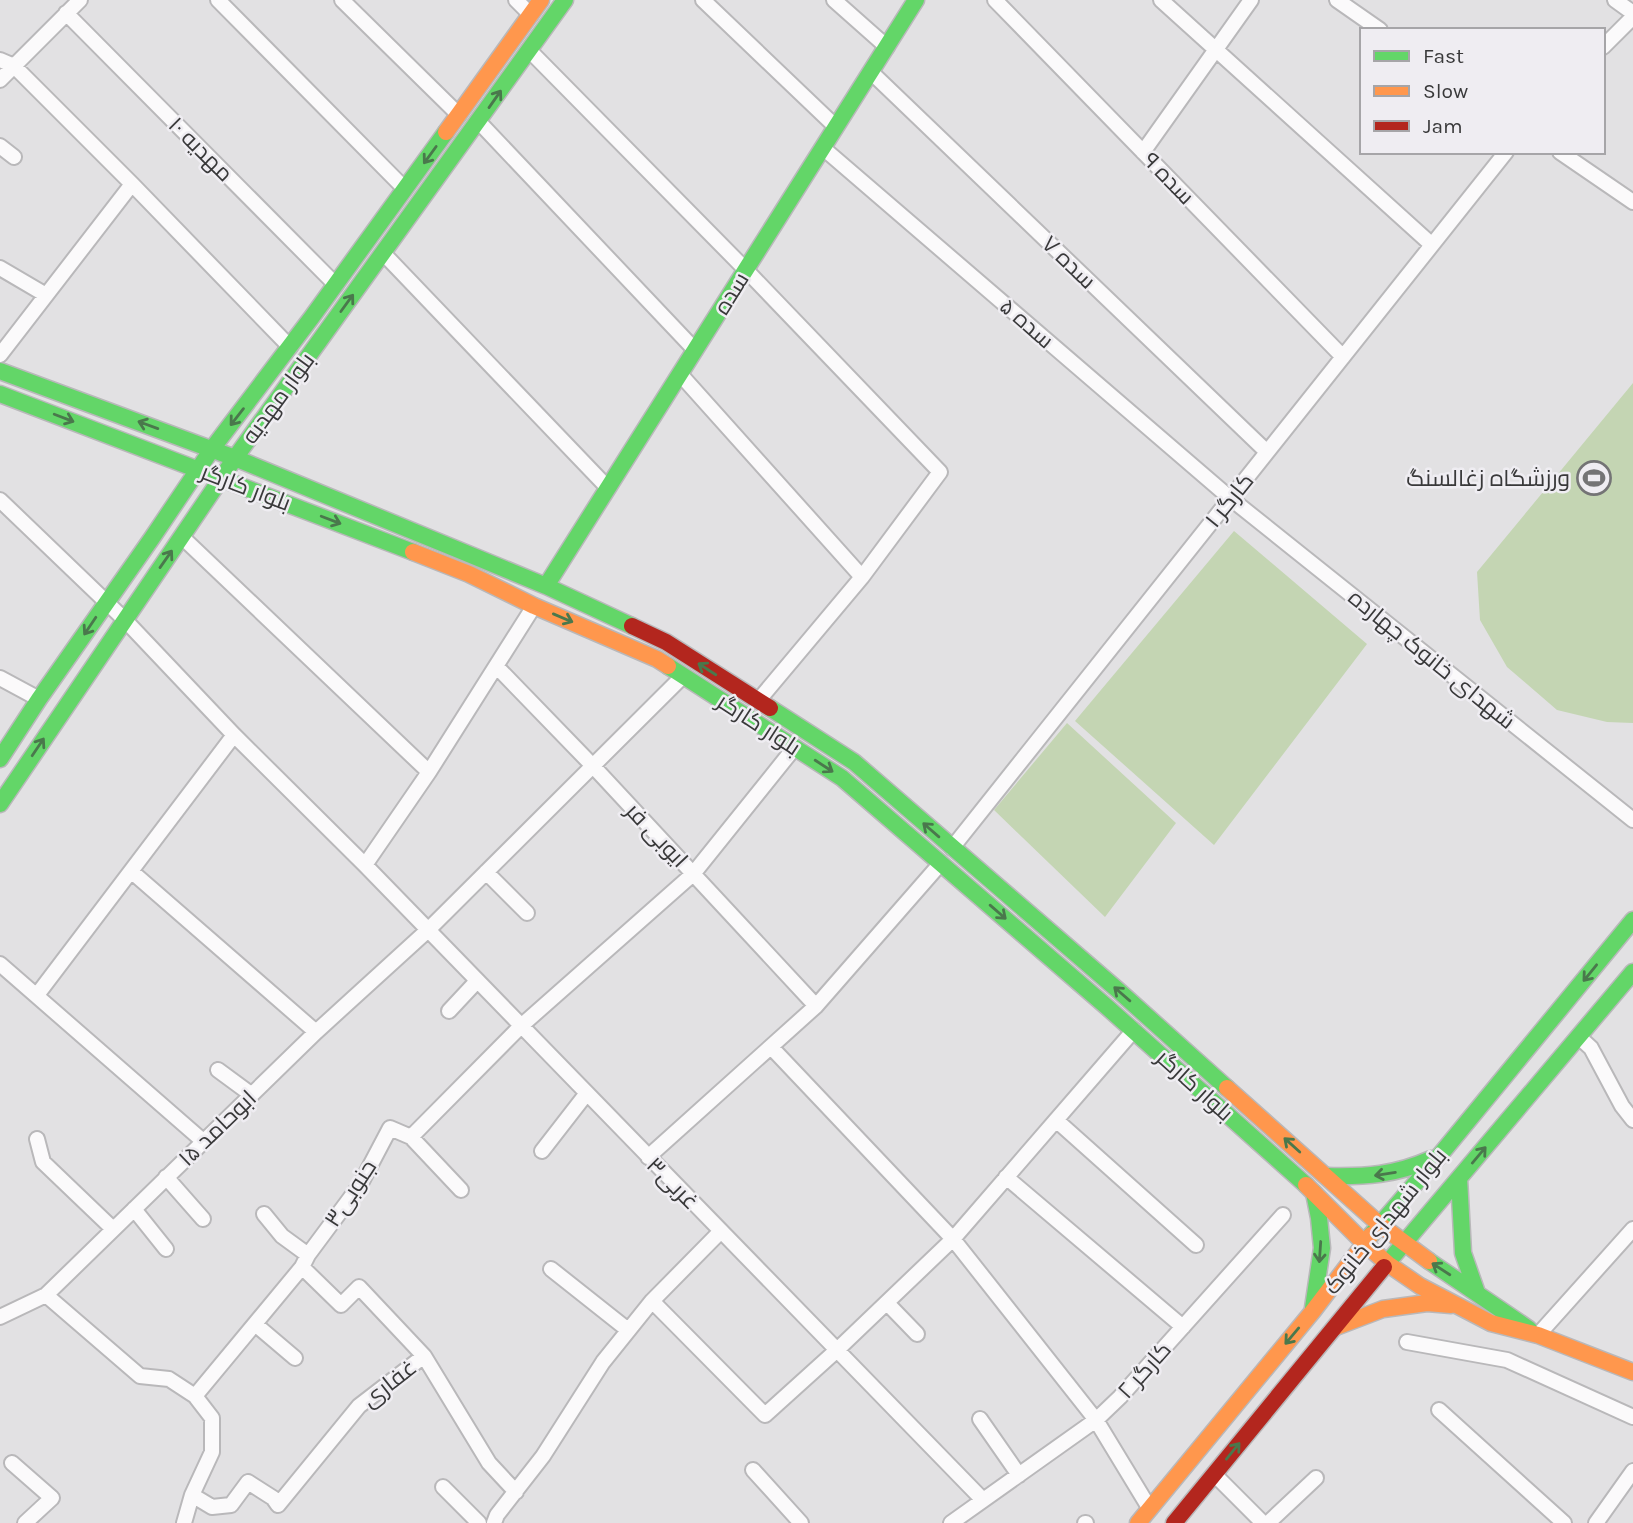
<svg xmlns="http://www.w3.org/2000/svg" width="1633" height="1523" viewBox="0 0 1633 1523" font-family="Karla,Cairo,sans-serif">
  <style>
    .pitch { fill: #c4d5b3 }
    .lines { fill: none; stroke-linecap: round; stroke-linejoin: round }
    .street-casing { stroke: #b9b8ba; stroke-width: 18 }
    .fast-casing { stroke: #b9b8ba; stroke-width: 19 }
    .slow-casing { stroke: #b9b8ba; stroke-width: 19 }
    .jam-casing { stroke: #b9b8ba; stroke-width: 19 }
    .street { stroke: #fbfafb; stroke-width: 14 }
    .fast { stroke: #63d668; stroke-width: 16 }
    .slow { stroke: #ff974d; stroke-width: 16 }
    .jam { stroke: #b3261e; stroke-width: 16 }
    .oneway { stroke: #4a784c }
    .labels { text-anchor: middle; stroke-width: 5; stroke-linejoin: round; paint-order: stroke }
    .street-label { font-size: 23px; fill: #39393a; stroke: #efedf2 }
    .poi-label { font-size: 23px; fill: #39393a; stroke: #efedf2; text-anchor: end }
  </style>
  <rect width="100%" height="100%" fill="#e2e1e3"/>
  <!-- pitch -->
  <path class="pitch" d="M1633,383V723L1607,722L1557,710L1507,667L1480,620L1477,572Z
    M1234,531L1367,644L1214,845L1075,721Z
    M1067,723L1176,823L1105,917L994,810Z"/>
  <g class="lines">
    <!-- street casing -->
    <g class="street-casing">
      <path id="street" d="M218,0L405,189
        M342,0L459,115
        M516,0L531,15
        M703,0L836,127
        M834,0L887,47
        M995,0L1343,357
        M1161,0L1432,245
        M1337,0L1380,30
        M1615,0L1633,13
        M66,13L336,285
        M1603,47L1633,17
        M529,50L746,270L940,472L862,577L758,701
        M0,60L14,66L132,184L290,347
        M871,72L1267,452
        M0,80L80,0
        M479,122L695,350
        M0,146L14,157
        M823,148L1230,498L1633,820
        M1143,152L1251,0
        M1560,152L1633,202
        M383,253L608,488
        M0,268L46,295
        M0,355L132,184
        M680,374L862,577
        M0,500L124,619L234,735L365,865L983,1500
        M182,537L429,772
        M496,666L592,765L816,1006
        M0,678L39,699
        M952,848L1506,152
        M365,865L429,772L534,606
        M131,871L316,1032
        M486,872L527,913
        M0,964L203,1141
        M37,995L234,735
        M449,1011L477,981
        M1579,1037L1591,1048L1622,1106L1633,1120
        M771,1047L953,1239L1096,1420L1150,1509
        M218,1070L252,1095
        M1056,1120L1196,1245
        M411,1137L461,1190
        M37,1139L43,1162L113,1229
        M542,1151L587,1093
        M648,1157L816,1006L941,863
        M166,1177L203,1219
        M1006,1177L1183,1327
        M134,1209L166,1249
        M264,1214L282,1236L308,1255
        M302,1267L341,1305L359,1287L424,1356
        M551,1269L628,1330
        M46,1295L140,1376L169,1379L195,1396L212,1418V1452L192,1495L184,1523
        M652,1301L765,1415L837,1350L953,1239L1134,1030
        M887,1303L917,1334
        M0,1317L46,1295L316,1032L428,930L683,676
        M255,1324L295,1358
        M1538,1335L1633,1229
        M1407,1342L1507,1360L1633,1417
        M195,1396L302,1267L308,1255L360,1185L390,1128L411,1137L521,1026L693,874L795,747
        M1439,1410L1564,1523
        M980,1419L1019,1475
        M12,1463L52,1498L25,1523
        M753,1470L801,1523
        M1214,1474L1263,1523
        M443,1487L479,1523
        M192,1495L212,1507L231,1505L248,1482L273,1498L278,1505L359,1406L424,1356L489,1463L516,1492
        M494,1523L497,1515L543,1456L603,1362L652,1301L721,1231
        M951,1523L1096,1420L1120,1397L1283,1215
        M1085,1523H1086
        M1268,1523L1316,1478
        M1596,1523L1633,1471"/>
    </g>
    <!-- fast casing -->
    <g class="fast-casing">
      <path id="fast" d="M0,371L235,458L546,586L632,626
        M0,394L413,552
        M546,586L916,0
        M668,666L842,778L1107,1007L1306,1185
        M770,708L854,762L1120,992L1227,1088
        M0,759L39,699L152,538L212,449L312,317L446,132
        M0,804L235,458L565,0
        M1327,1176C1366,1177 1395,1175 1431,1159
        M1459,1178L1463,1253L1477,1293
        M1371,1235L1440,1155L1633,920
        M1429,1261L1529,1329
        M1384,1267L1633,972
        M1313,1308L1322,1248L1319,1218L1314,1193"/>
    </g>
    <!-- slow casing -->
    <g class="slow-casing">
      <path id="slow" d="M446,132L541,0
        M413,552L469,574L534,606L657,659L668,666
        M1227,1088L1379,1224L1429,1261
        M1306,1185L1364,1243L1388,1264L1420,1286L1491,1323L1538,1335L1633,1372
        M1336,1327L1383,1309L1427,1303L1451,1305
        M1138,1523L1313,1311L1371,1235"/>
    </g>
    <!-- jam casing -->
    <g class="jam-casing">
      <path id="jam" d="M632,626L666,642L770,708
        M1174,1523L1384,1267"/>
    </g>
    <!-- street -->
    <use href="#street" class="street"/>
    <!-- fast -->
    <use href="#fast" class="fast"/>
    <!-- slow -->
    <use href="#slow" class="slow"/>
    <!-- jam -->
    <use href="#jam" class="jam"/>
  </g>
  <!-- one-way arrows -->
  <defs><path id="oneway-shaft" d="M-6 0H5M1.5-3L5.5 0L1.5 3" fill="none" stroke-width="1.6" stroke-linecap="round" stroke-linejoin="round" transform="scale(1.75)"/></defs>
  <g class="oneway">
    <use href="#oneway-shaft" transform="translate(495 99) rotate(-55)"/>
    <use href="#oneway-shaft" transform="translate(430 155) rotate(126)"/>
    <use href="#oneway-shaft" transform="translate(347 303) rotate(-54)"/>
    <use href="#oneway-shaft" transform="translate(237 417) rotate(128)"/>
    <use href="#oneway-shaft" transform="translate(64 418) rotate(21)"/>
    <use href="#oneway-shaft" transform="translate(148 425) rotate(-160)"/>
    <use href="#oneway-shaft" transform="translate(331 520) rotate(21)"/>
    <use href="#oneway-shaft" transform="translate(166 559) rotate(-55)"/>
    <use href="#oneway-shaft" transform="translate(563 618) rotate(23)"/>
    <use href="#oneway-shaft" transform="translate(90 626) rotate(124)"/>
    <use href="#oneway-shaft" transform="translate(707 669) rotate(-147)"/>
    <use href="#oneway-shaft" transform="translate(38 747) rotate(-56)"/>
    <use href="#oneway-shaft" transform="translate(824 766) rotate(33)"/>
    <use href="#oneway-shaft" transform="translate(931 830) rotate(-139)"/>
    <use href="#oneway-shaft" transform="translate(998 912) rotate(41)"/>
    <use href="#oneway-shaft" transform="translate(1590 973) rotate(129)"/>
    <use href="#oneway-shaft" transform="translate(1122 994) rotate(-139)"/>
    <use href="#oneway-shaft" transform="translate(1292 1145) rotate(-138)"/>
    <use href="#oneway-shaft" transform="translate(1479 1155) rotate(-50)"/>
    <use href="#oneway-shaft" transform="translate(1385 1174) rotate(171)"/>
    <use href="#oneway-shaft" transform="translate(1320 1252) rotate(94)"/>
    <use href="#oneway-shaft" transform="translate(1441 1269) rotate(-147)"/>
    <use href="#oneway-shaft" transform="translate(1292 1336) rotate(130)"/>
    <use href="#oneway-shaft" transform="translate(1233 1451) rotate(-51)"/>
  </g>
  <!-- icons -->
  <defs>
    <g id="stadium-ring" transform="scale(1.75)"><circle r="9.5" fill="#efedf2" stroke="#747475" stroke-width="1.5"/><path d="M0-5a6.5 5 0 1 0 0 10a6.5 5 0 1 0 0-10ZM-3.5-1.8h7v3.6h-7Z" fill="#747475"/></g>
  </defs>
  <g fill-rule="evenodd">
    <use href="#stadium-ring" x="1594" y="478"/>
  </g>
  <g class="labels">
    <!-- street labels -->
    <g class="street-label">
      <text transform="translate(201 149) rotate(45)" y="8">مهدیه ۱۰</text>
      <text transform="translate(1169 178) rotate(46)" y="8">سده ۹</text>
      <text transform="translate(1069 262) rotate(44)" y="8">سده ۷</text>
      <text transform="translate(731 293) rotate(-58)" y="8">سده</text>
      <text transform="translate(1027 323) rotate(41)" y="8">سده ۵</text>
      <text transform="translate(278 398) rotate(-54)" y="8">بلوار مهدیه</text>
      <text transform="translate(246 487) rotate(21)" y="8">بلوار کارگر</text>
      <text transform="translate(1229 500) rotate(-51)" y="8">کارگر ۱</text>
      <text transform="translate(1432 659) rotate(39)" y="8">شهدای خانوک چهارده</text>
      <text transform="translate(759 724) rotate(33)" y="8">بلوار کارگر</text>
      <text transform="translate(657 835) rotate(47)" y="8">ایوبی فر</text>
      <text transform="translate(1195 1085) rotate(42)" y="8">بلوار کارگر</text>
      <text transform="translate(217 1128) rotate(-44)" y="8">ابوحامد ۱۵</text>
      <text transform="translate(673 1183) rotate(45)" y="8">غربی۳</text>
      <text transform="translate(350 1193) rotate(-57)" y="8">جنوبی۳</text>
      <text transform="translate(1385 1221) rotate(-51)" y="8">بلوار شهدای خانوک</text>
      <text transform="translate(1144 1370) rotate(-48)" y="8">کارگر ۲</text>
      <text transform="translate(389 1383) rotate(-38)" y="8">غفاری</text>
    </g>
    <!-- poi labels -->
    <g class="poi-label">
      <text x="1570" y="486">ورزشگاه زغالسنگ</text>
    </g>
  </g>
  <!-- legend -->
  <rect x="1360" y="28" width="245" height="126" fill="#efedf2" stroke="#a6a5a8" stroke-width="2"/>
  <rect x="1374" y="51" width="35" height="10" fill="#63d668" stroke="#a6a5a8" stroke-width="2"/>
  <text x="1423" y="63" font-size="21" fill="#39393a">Fast</text>
  <rect x="1374" y="86" width="35" height="10" fill="#ff974d" stroke="#a6a5a8" stroke-width="2"/>
  <text x="1423" y="98" font-size="21" fill="#39393a">Slow</text>
  <rect x="1374" y="121" width="35" height="10" fill="#b3261e" stroke="#a6a5a8" stroke-width="2"/>
  <text x="1423" y="133" font-size="21" fill="#39393a">Jam</text>
</svg>
